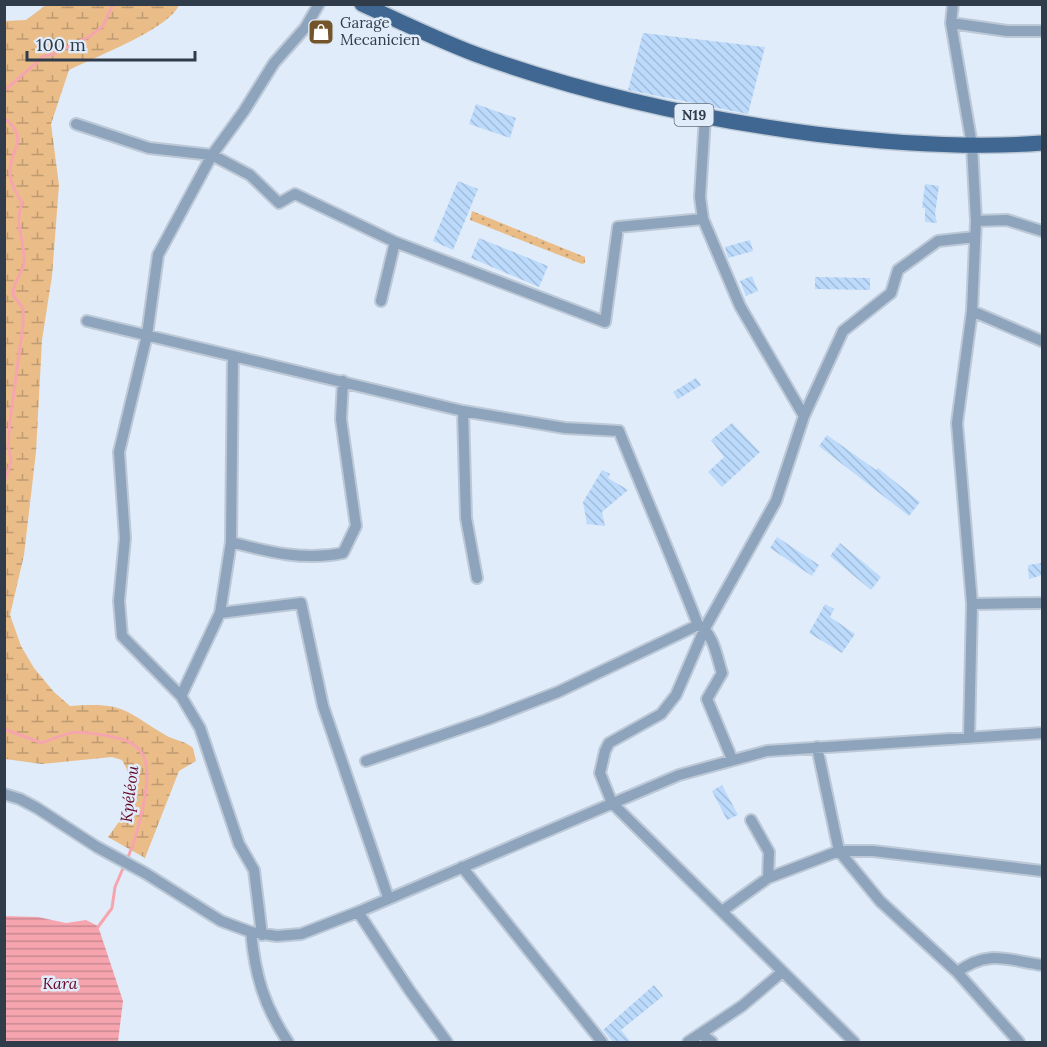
<svg xmlns="http://www.w3.org/2000/svg" width="1047" height="1047" viewBox="0 0 1047 1047" font-family="Lora,serif">
  <style>
    .grass { fill: url(#grass-dots) }
    .wetland { fill: url(#wetland-marsh) }
    .water { fill: url(#water-rules) }
    .lines { fill: none; stroke-linecap: round; stroke-linejoin: round }
    .stream { stroke: #f6a5af; stroke-width: 3 }
    .building { fill: url(#building-back-hatch) }
    .minor-casing { stroke: #bdc9d7; stroke-width: 14 }
    .primary-casing { stroke: #bdc9d7; stroke-width: 18 }
    .minor { stroke: #8da4bc; stroke-width: 10 }
    .primary { stroke: #3f6792; stroke-width: 15 }
    .labels { text-anchor: middle; stroke-width: 5; stroke-linejoin: round; paint-order: stroke }
    .shield { fill: #e0ecfa; stroke: #65717e; stroke-width: 1.5 }
    .shield-label { font-size: 14px; font-weight: bold; fill: #303c49 }
    .poi-label { font-size: 15px; fill: #303c49; stroke: #e0ecfa; text-anchor: start }
    .water-label { font-size: 16px; font-style: italic; fill: #660525; stroke: #e0ecfa }
  </style>
  <defs>
    <pattern id="grass-dots" width="8" height="8" patternUnits="userSpaceOnUse" patternTransform="scale(1.5)"><rect width="8" height="8" fill="#eabd88"/><path d="M2 2h.1M6 6h.1" fill="none" stroke="#be9b71" stroke-width="1.8" stroke-linecap="round"/></pattern>
    <pattern id="wetland-marsh" width="20" height="14" patternUnits="userSpaceOnUse" patternTransform="scale(1.5)"><rect width="20" height="14" fill="#eabd88"/><path d="M1 5h8M5 5V1M11 12h8M15 12V8" fill="none" stroke="#be9b71"/></pattern>
    <pattern id="water-rules" width="6" height="5" patternUnits="userSpaceOnUse" patternTransform="scale(1.5)"><rect width="6" height="5" fill="#f6a5af"/><path d="M0 2.5h6" fill="none" stroke="#c88890"/></pattern>
    <pattern id="building-back-hatch" width="6" height="6" patternUnits="userSpaceOnUse" patternTransform="scale(1.5)"><rect width="6" height="6" fill="#bcdafb"/><path d="M-1 5l2 2M0 0l6 6M5-1l2 2" fill="none" stroke="#a2bcd9"/></pattern>
  </defs>
  <rect width="100%" height="100%" fill="#e0ecfa"/>
  <!-- grass -->
  <path class="grass" d="M472,211L585,257V263L582,264L470,220Z"/>
  <!-- wetland -->
  <path class="wetland" d="M46,5H179C169,29 95,57 69,70L51,124L59,185L52,276L42,340L36,452L24,555L10,615L21,646L34,668L54,692L70,706C125,702 123,710 167,736C175,740 187,742 193,748L196,761L179,771L145,858L108,837C128,810 141,793 122,760L112,757L42,764L5,759V21L26,20Z"/>
  <!-- water -->
  <path class="water" d="M4,916L38,917L66,923L86,920L98,926L123,1001L118,1042H5Z"/>
  <g class="lines">
    <!-- stream -->
    <path class="stream" d="M4,91L44,56L52,55L90,36L103,26L113,4
      M4,118C31,139 10,148 10,172C10,183 17,194 22,203C13,227 26,240 24,264C22,275 14,278 13,295L23,308V325L10,421L8,446L11,462L4,483
      M4,729L42,743C74,730 74,730 109,736C122,739 133,741 141,752C157,772 136,838 127,860
      M98,927L112,908L115,887L124,866"/>
  </g>
  <!-- building -->
  <path class="building" d="M643,33L765,47L748,114L628,90Z
    M476,104L516,118L510,138L469,124Z
    M458,181L478,189L453,250L433,241Z
    M925,184L939,186L935,214L937,223L925,222V208H922Z
    M479,238L548,266L539,287L471,258Z
    M750,240L753,251L728,258L725,247Z
    M752,276L758,291L746,296L740,281Z
    M815,277L870,278V290L815,289Z
    M696,378L701,385L678,399L673,392Z
    M732,423L760,452L722,487L708,472L724,457L711,440Z
    M827,435L876,470L878,468L920,502L909,516L819,446Z
    M602,470L610,474L608,478L628,490L602,512L605,526L587,524L583,502Z
    M777,537L819,565L812,576L770,548Z
    M840,543L881,577L871,590L830,556Z
    M1042,563V575L1029,579L1028,565Z
    M825,604L834,609L830,617L855,634L842,653L809,633Z
    M722,785L738,815L727,820L712,791Z
    M654,985L663,996L621,1030L631,1042H613L603,1030Z"/>
  <g class="lines">
    <!-- minor casing -->
    <g class="minor-casing">
      <path id="minor" d="M953,4L951,23L972,145L976,221L972,311L957,423L972,604L969,738
        M951,23L1007,31H1042
        M705,117L700,197L703,219L740,306L804,416
        M76,124L149,148L212,155L250,175L279,203L295,194L395,242L605,322L618,227L703,219
        M976,221L1007,220L1042,231
        M381,301L395,242
        M972,311L1042,341
        M87,321L463,411L565,428L619,431C645,496 673,560 698,625C714,633 717,658 722,673L707,699L732,759
        M463,411L466,518L477,578
        M231,542C268,552 304,561 343,553L356,526L341,419L343,381
        M972,604L1042,603
        M220,613L301,603L323,706L388,897
        M181,696L220,613L231,542L233,356
        M817,747L839,851L880,901L957,972L1019,1042
        M366,761L486,720L558,692L698,625
        M4,794L20,799L37,808L97,847L145,873L221,921L251,932L277,936L301,934L358,912L679,775L767,751L1042,733
        M751,820L769,852L768,878
        M462,867L602,1042
        M722,911L768,878L839,851H873L1042,871
        M358,912L410,991L447,1042
        M251,932C255,975 264,1006 288,1042
        M262,935L254,870L239,844L200,728L181,696L122,636L119,601L125,538L119,452L147,335L158,255L212,155L244,111L274,63L305,28L319,4
        M957,972C989,949 1007,960 1042,965
        M701,1034L712,1042
        M688,1042L742,1006L781,973
        M854,1042L612,803L600,773L605,751L609,743L661,714L676,695L705,628L776,501L804,416L843,331L891,293L898,270L938,241L975,237"/>
    </g>
    <!-- primary casing -->
    <g class="primary-casing">
      <path id="primary" d="M362,4C399,21 436,39 475,54C585,94 699,119 815,134C890,143 967,149 1042,143"/>
    </g>
    <!-- minor -->
    <use href="#minor" class="minor"/>
    <!-- primary -->
    <use href="#primary" class="primary"/>
  </g>
  <!-- icons -->
  <defs>
    <g id="shop-square" transform="scale(1.35)"><rect x="-9" y="-9" width="18" height="18" rx="4" fill="#74542a" stroke="#e0ecfa"/><path d="M-5-2.5h2.3a2.7 3.5 0 0 1 5.4 0H5L5.5 6h-11ZM-1.5-2.5h3a1.5 2.3 0 0 0-3 0Z" fill="#fff"/></g>
  </defs>
  <g fill-rule="evenodd">
    <use href="#shop-square" x="321" y="32"/>
  </g>
  <g class="labels">
    <!-- shield labels -->
    <rect class="shield" x="674.5" y="104" width="39" height="22" rx="4.5"/>
    <g class="shield-label">
      <text x="694" y="120">N19</text>
    </g>
    <!-- poi labels -->
    <g class="poi-label">
      <text x="340" y="28">Garage<tspan x="340" dy="17">Mecanicien</tspan></text>
    </g>
    <!-- water labels -->
    <g class="water-label">
      <text transform="translate(129 794) rotate(-83)" y="6">Kpéléou</text>
      <text x="60" y="989">Kara</text>
    </g>
  </g>
  <!-- border -->
  <rect width="1047" height="1047" fill="none" stroke="#303c49" stroke-width="12"/>
  <!-- scale -->
  <path d="M27 51v9h168v-9" fill="none" stroke="#303c49" stroke-width="3"/>
  <text x="36" y="51" font-size="18" fill="#303c49" stroke="#e0ecfa" stroke-width="4.5" paint-order="stroke">100 m</text>
</svg>
